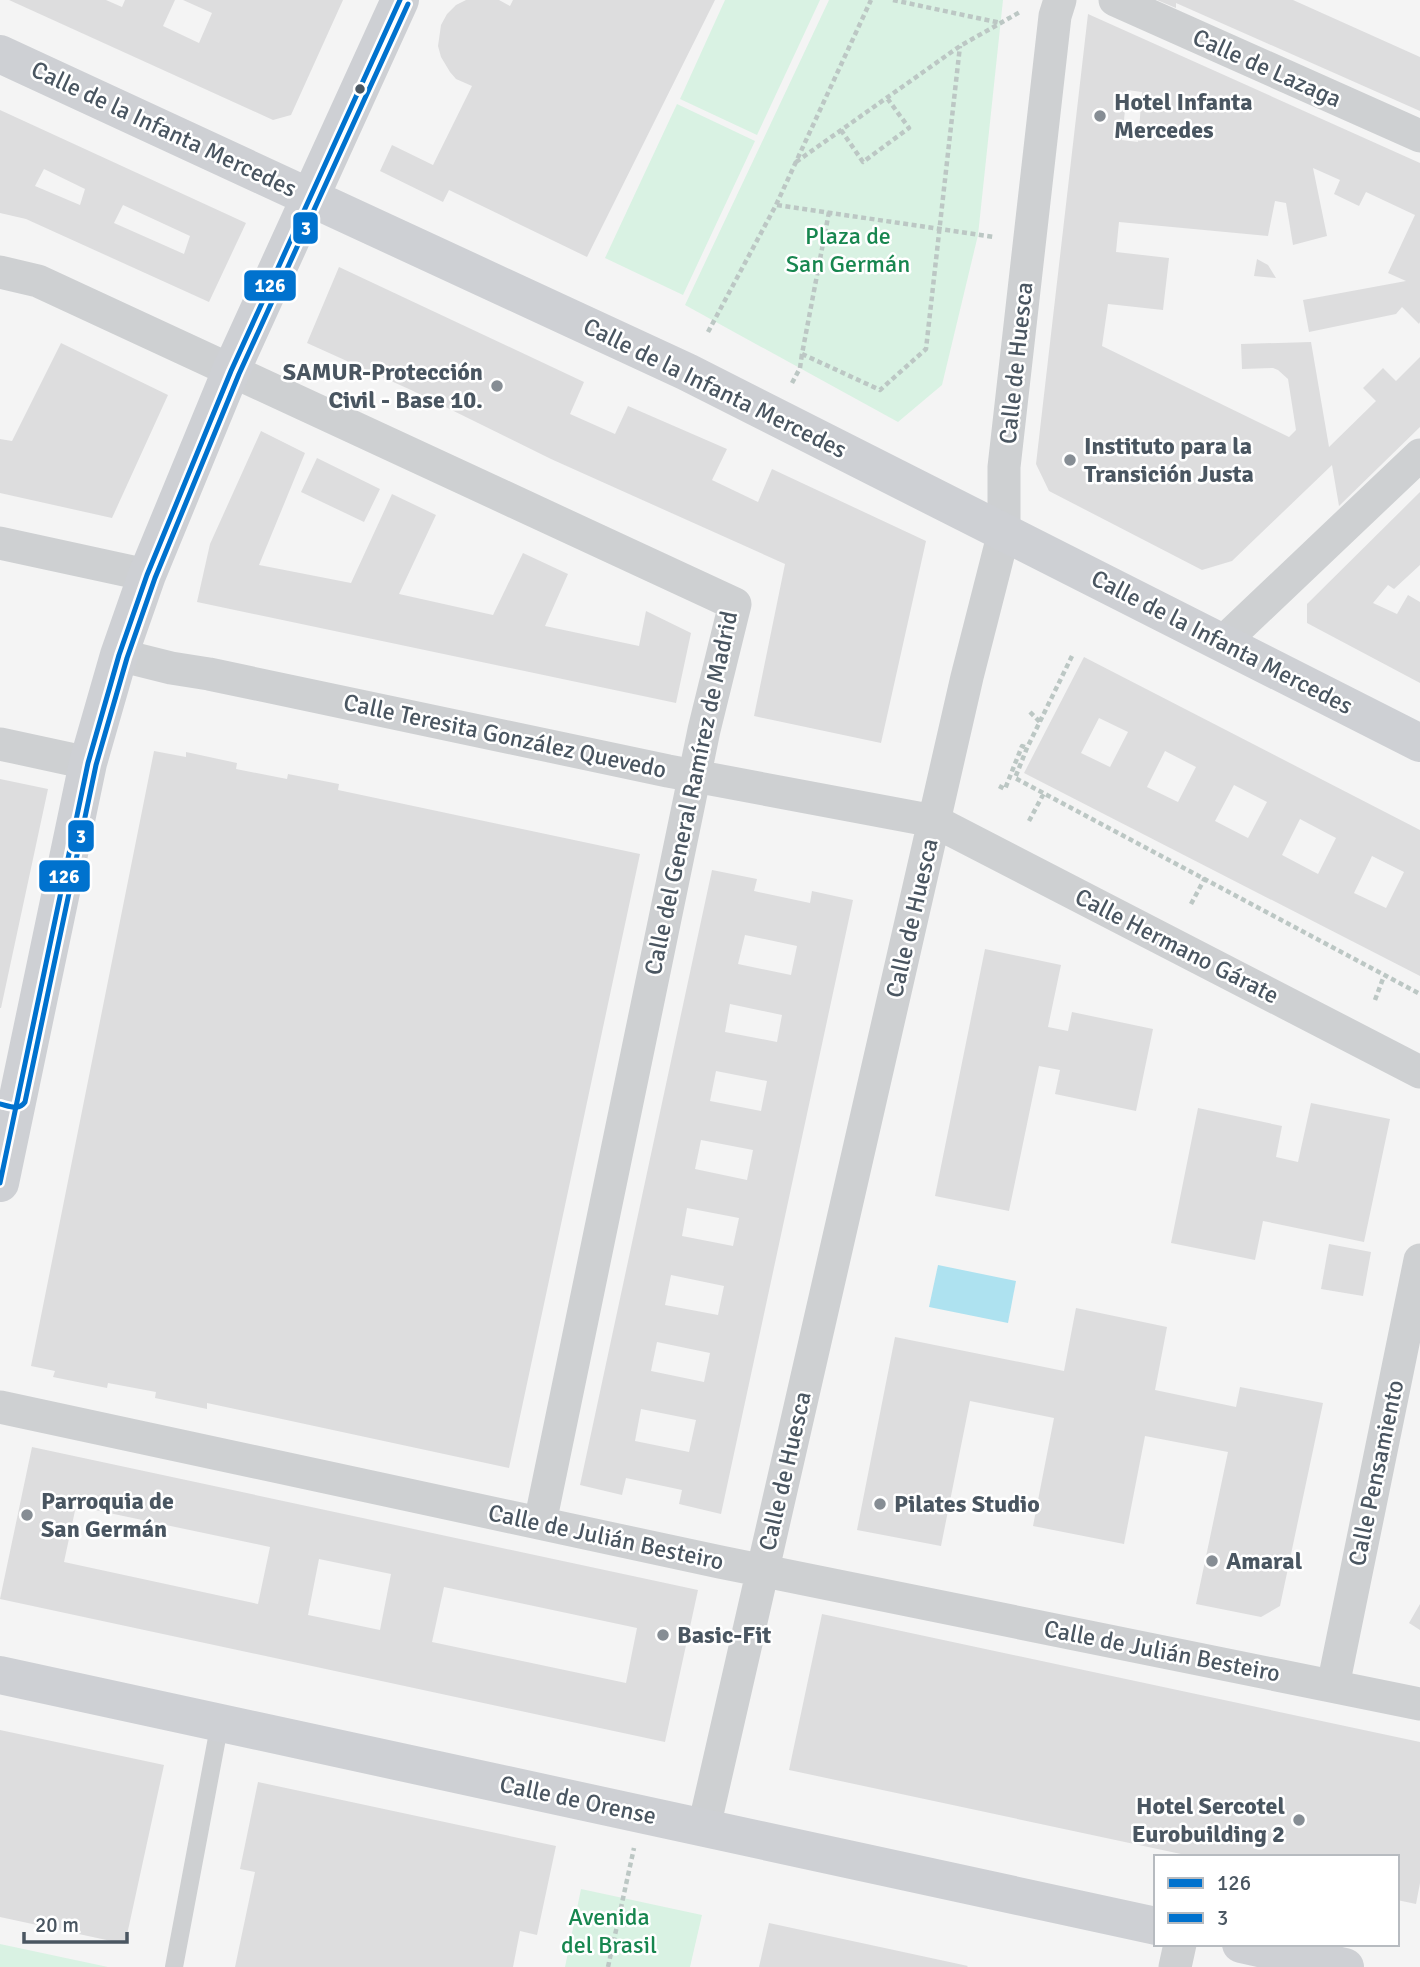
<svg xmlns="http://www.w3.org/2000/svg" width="1420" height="1967" font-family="Signika,sans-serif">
	<rect width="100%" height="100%" fill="#f4f4f4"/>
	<path fill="#d9f2e3" d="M725 0H820L757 135 680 99Z
		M829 0H1003L978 235 942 385 898 422 685 305Z
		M677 104 755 141 683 295 605 258Z
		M581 1889 702 1915 690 1967H565Z
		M0 1944 108 1967H0Z"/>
	<path fill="#aee2f0" d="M938 1265 1016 1281 1008 1323 929 1307Z"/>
	<path fill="#ddddde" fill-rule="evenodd" d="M9 0H106L122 7 125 0H175L163 26 199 43 212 13 183 0H343L291 115 273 120Z
		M466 0H499L510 6 513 0H715L587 257 449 190 443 202 380 171 392 145 433 165 472 86 456 79 450 72 441 57 438 46 441 25 447 14 456 5Z
		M1157 0H1293L1420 57V111L1176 3V8Z
		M1088 14 1420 163V322L1419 324 1402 307 1396 314 1309 332 1303 300 1406 281 1388 273 1415 215 1366 192 1359 206 1334 194 1340 180 1313 168 1327 236 1293 245 1286 203 1275 201 1268 236 1119 222 1116 252 1169 258 1163 310 1108 304 1102 346 1289 437 1296 430 1288 379 1278 370 1273 368 1242 369 1241 344 1311 342 1329 447 1376 401 1363 388 1383 368 1396 381 1420 357V427L1339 506 1332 465 1232 561 1202 570 1049 491 1036 464ZM1127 90 1142 92 1138 142 1122 140Z
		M0 110 246 223 209 302 26 219 0 213ZM44 169 85 189 80 205 35 186ZM123 205 190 236 184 254 114 223Z
		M1257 259 1268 265 1276 278 1254 276Z
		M339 267 584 382 570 414 615 434 628 406 727 449 712 480 758 502 772 469 926 541 881 743 754 716 785 564 551 459 411 390 307 343Z
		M61 343 168 395 112 518 0 493V439L12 441Z
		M261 431 305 453 259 565 351 583 392 494 436 515 399 594 493 615 523 553 568 574 545 626 639 646 646 611 691 633 676 703 197 602 210 544Z
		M317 458 380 489 364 522 301 492Z
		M1420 492V565L1394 589 1388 585 1373 603 1397 614 1408 595 1420 602V683L1307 623V604Z
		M1084 657 1420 830V976L1024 773ZM1099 718 1128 732 1110 767 1081 753ZM1165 751 1196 767 1178 802 1147 787ZM1234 785 1267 802 1248 838 1215 821ZM1300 819 1336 838 1318 874 1282 855ZM1372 856 1404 872 1386 908 1354 893Z
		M154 751 186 757V752L237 763 236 769 287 779 288 774 339 784 338 790 640 854 509 1468 207 1403V1409L155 1398 156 1392 108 1383 107 1388 53 1377 55 1371 31 1366Z
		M0 779 48 789 1 1008H0Z
		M712 870 757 879 754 891 810 903 812 891 853 900 721 1514 679 1504 682 1490 626 1478 622 1495 580 1485ZM745 935 797 946 791 975 738 964ZM730 1004 782 1015 777 1042 725 1032ZM716 1071 767 1081 761 1111 710 1101ZM701 1140 753 1150 747 1180 695 1169ZM687 1208 739 1218 733 1246 682 1236ZM671 1275 724 1286 718 1315 665 1305ZM657 1342 710 1353 704 1382 651 1371ZM641 1409 696 1420 689 1452 635 1441Z
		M985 949 1061 965 1048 1027 1068 1031 1072 1012 1153 1029 1136 1111 1055 1094 1060 1070 1039 1066 1009 1211 935 1196Z
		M1311 1103 1390 1119 1364 1242 1263 1221 1255 1260 1171 1243 1198 1108 1282 1126 1276 1157 1298 1162Z
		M1329 1244 1371 1252 1363 1296 1321 1289Z
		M1076 1308 1167 1327 1155 1390 1236 1407 1240 1387 1323 1403 1280 1606 1261 1617 1196 1604 1228 1452 1145 1436 1124 1544 1033 1526 1054 1418 970 1401 941 1546 857 1530 895 1337 1064 1371Z
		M32 1447 698 1590 665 1742 0 1599ZM76 1506 270 1547 258 1604 64 1562ZM319 1559 391 1574 380 1630 308 1615ZM444 1587 637 1628 626 1683 432 1642Z
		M1420 1604V1630L1409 1623Z
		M822 1614 1420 1742V1883L1416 1904 1397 1900V1857H1195L789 1770Z
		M0 1730 164 1765 125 1944 0 1917Z
		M258 1782 556 1846 537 1935 520 1931 513 1967H235L255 1872 240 1869Z
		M769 1923 968 1966 967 1967H759Z"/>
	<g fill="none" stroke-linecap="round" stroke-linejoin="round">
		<path stroke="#bcc7c4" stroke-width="4.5" stroke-dasharray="5 3.5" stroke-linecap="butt" d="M893 0 1001 23
			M841 130 863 162 909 128 887 98
			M796 162 960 46 1020 12
			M777 205 994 237
			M829 212 802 354 880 390 926 349 960 46
			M708 332 776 205 871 0
			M792 383 800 368 802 354
			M1072 656 1027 748 1015 778 1420 994
			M1030 712 1040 722
			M999 786 1005 789 1022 746 1027 748
			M1029 821 1044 793
			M1191 904 1205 878
			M1375 1000 1384 976
			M608 1967 634 1848"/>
		<path stroke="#ced0d2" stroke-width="18" d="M174 1967 220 1722"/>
		<path stroke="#ced0d2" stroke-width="33" d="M1115 0 1420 136
			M0 272 38 281 735 604 704 730 540 1523
			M0 543 147 575
			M1222 643 1420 455
			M119 655 171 668 209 674 668 771 934 821 1420 1072
			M0 744 88 763
			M0 1407 720 1562 1420 1704
			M1333 1686 1420 1260
			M704 1827 967 677 1004 532V467L1055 16 1060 0
			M1175 1967 1180 1944"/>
		<path stroke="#ced0d4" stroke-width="38" d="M0 54 687 372 1420 743
			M0 1183 88 763 119 655 147 575 231 371 400 0
			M0 1675 1156 1926
			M1241 1944 1345 1967"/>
		<g stroke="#fff" stroke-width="10">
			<path id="bus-1" d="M0 1183 88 763 119 655 147 575 231 371 400 0"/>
		</g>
		<g stroke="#fff" stroke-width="10">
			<path id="bus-2" d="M0 1104C9 1106 19 1111 25 1102L96 765 127 658 155 578 239 374 408 4"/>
		</g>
		<use href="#bus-1" stroke="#0072ce" stroke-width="5"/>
		<use href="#bus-2" stroke="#0072ce" stroke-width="5"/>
	</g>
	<circle fill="#4a5661" stroke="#fff" stroke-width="2.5" cx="360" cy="89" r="6"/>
	<g fill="#868d94" stroke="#fff" stroke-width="2.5">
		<circle cx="1100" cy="116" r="7"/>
		<circle cx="497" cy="386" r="7"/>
		<circle cx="1070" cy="460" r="7"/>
		<circle cx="880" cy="1504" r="7"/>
		<circle cx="27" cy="1515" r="7"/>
		<circle cx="1212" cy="1561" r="7"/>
		<circle cx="663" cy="1635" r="7"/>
		<circle cx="1299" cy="1820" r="7"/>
	</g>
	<g text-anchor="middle" stroke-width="5" stroke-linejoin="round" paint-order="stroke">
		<g font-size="24" fill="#4a5661" stroke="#fff">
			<text transform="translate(1267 68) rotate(24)" y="8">Calle de Lazaga</text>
			<text transform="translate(164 129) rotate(25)" y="8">Calle de la Infanta Mercedes</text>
			<text transform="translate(1016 363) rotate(-84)" y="8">Calle de Huesca</text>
			<text transform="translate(715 388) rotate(26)" y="8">Calle de la Infanta Mercedes</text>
			<text transform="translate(1222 642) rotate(27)" y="8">Calle de la Infanta Mercedes</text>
			<text transform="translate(505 736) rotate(12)" y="8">Calle Teresita González Quevedo</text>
			<text transform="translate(691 793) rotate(-78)" y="8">Calle del General Ramírez de Madrid</text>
			<text transform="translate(912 918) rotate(-77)" y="8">Calle de Huesca</text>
			<text transform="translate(1177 946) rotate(27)" y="8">Calle Hermano Gárate</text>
			<text transform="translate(785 1471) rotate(-77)" y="8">Calle de Huesca</text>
			<text transform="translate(1376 1473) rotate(-78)" y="8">Calle Pensamiento</text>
			<text transform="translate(606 1537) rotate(12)" y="8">Calle de Julián Besteiro</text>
			<text transform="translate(1162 1651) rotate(11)" y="8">Calle de Julián Besteiro</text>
			<text transform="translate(578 1800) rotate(12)" y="8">Calle de Orense</text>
		</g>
		<g font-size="24" font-weight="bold" fill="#4a5661" stroke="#fff" text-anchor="start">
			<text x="1114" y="110">Hotel Infanta<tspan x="1114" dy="28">Mercedes</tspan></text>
			<text x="483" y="380" text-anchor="end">SAMUR-Protección<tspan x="483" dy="28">Civil - Base 10.</tspan></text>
			<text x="1084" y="454">Instituto para la<tspan x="1084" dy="28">Transición Justa</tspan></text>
			<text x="41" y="1509">Parroquia de<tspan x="41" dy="28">San Germán</tspan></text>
			<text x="894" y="1512">Pilates Studio</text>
			<text x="1226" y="1569">Amaral</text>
			<text x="677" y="1643">Basic-Fit</text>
			<text x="1285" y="1814" text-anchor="end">Hotel Sercotel<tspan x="1285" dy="28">Eurobuilding 2</tspan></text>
		</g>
		<g font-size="24" fill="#17864f" stroke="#fff">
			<text x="848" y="244">Plaza de<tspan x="848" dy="28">San Germán</tspan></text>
			<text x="609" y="1925">Avenida<tspan x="609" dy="28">del Brasil</tspan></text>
		</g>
	</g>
	<g stroke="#fff" stroke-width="2.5">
		<rect x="292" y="211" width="27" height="34" rx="7" fill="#0072ce"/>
		<rect x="243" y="269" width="54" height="33" rx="7" fill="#0072ce"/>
		<rect x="67" y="819" width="28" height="34" rx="7" fill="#0072ce"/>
		<rect x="38" y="859" width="53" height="34" rx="7" fill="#0072ce"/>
	</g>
	<g font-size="19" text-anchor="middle" font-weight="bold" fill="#fff">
		<text x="306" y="235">3</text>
		<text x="270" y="292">126</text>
		<text x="81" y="843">3</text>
		<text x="64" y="883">126</text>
	</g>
	<rect x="1154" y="1855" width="245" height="91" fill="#ffffff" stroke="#b7bbc0" stroke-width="2"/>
	<rect x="1168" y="1878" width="35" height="10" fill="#0072ce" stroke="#b7bbc0" stroke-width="2"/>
	<text x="1217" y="1890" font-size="21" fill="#4a5661">126</text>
	<rect x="1168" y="1913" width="35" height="10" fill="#0072ce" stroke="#b7bbc0" stroke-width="2"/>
	<text x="1217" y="1925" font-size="21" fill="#4a5661">3</text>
	<path d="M24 1932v10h103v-10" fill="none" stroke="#4a5661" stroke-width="3.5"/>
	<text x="35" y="1932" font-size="21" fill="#4a5661" stroke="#ffffff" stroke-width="5" paint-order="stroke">20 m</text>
</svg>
